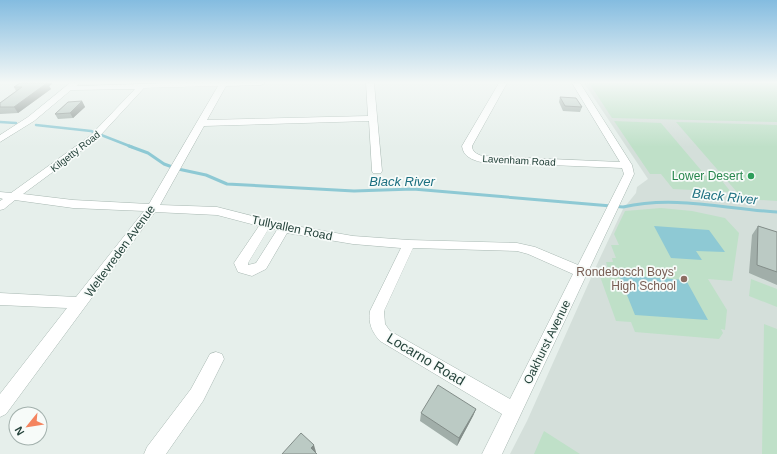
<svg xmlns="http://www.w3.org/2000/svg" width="777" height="454" font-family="Helvetica,sans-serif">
	<rect width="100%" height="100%" fill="#e6efeb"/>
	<path fill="#d4dfda" d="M584 83H777V454H510L527 421 599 260 623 209 636 193 637 187 648 179Z"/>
	<path fill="#bfe0c8" d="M589 83H777V122L612 118Z
		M614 121 661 123 706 176H718L731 192 673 189 661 174H650Z
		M676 122 777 125V201L743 199Z
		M661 208 692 211 725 218 739 233 732 281 708 279 727 310 725 330 721 329 723 333 719 339 635 332 631 322 616 321 597 268 608 269 606 262H613L612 258H616L611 245H619L614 234 625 211Z
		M751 279 777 289V307L749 296Z
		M764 324 777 329V454H762Z
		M544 431 580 454H534Z"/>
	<path fill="#8ec9d4" d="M654 226 709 230 725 252 696 251 702 260 671 258Z
		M619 275 686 280 708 320 635 315Z"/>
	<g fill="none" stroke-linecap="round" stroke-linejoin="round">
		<path stroke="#8ec9d4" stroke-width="2.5" d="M0 122 16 123
			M36 125 91 131 132 147"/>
		<path stroke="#8ec9d4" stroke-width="3" d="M129 146 148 153 164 164 178 169 206 175 227 184 354 191 413 189 623 207C674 195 726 209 777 212"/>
		<g stroke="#a8b8b2" stroke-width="1">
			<path id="minor" d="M70 83H79L77 86 171 83H265L261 85 226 86 207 120 368 116 366 83H374L382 171 381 173H373L372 171 369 121 204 126 160 205 217 207 284 224 353 236 409 240 517 243 535 247 578 265 624 174 622 168 481 162C472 160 463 156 462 146L499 83H507L472 146C472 152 477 154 482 156L620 162 572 83H580L632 165 634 174 502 454H482L502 414 380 341C372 332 368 323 370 311L401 248 353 244 287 233 266 269 252 276 238 272 234 263 259 226 217 215 155 212 6 414 0 417V394L67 308 0 305V293L76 297 144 211 73 208 15 200 4 209 0 210V201L3 199 0 198V192L11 193 90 136 135 89 71 90 34 121 0 142V135L28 117ZM218 86 149 204 73 200 23 194 96 140 144 88ZM269 228 277 230 256 263 248 265V263ZM413 248 517 251 528 254 573 274 510 399 390 331 385 324 384 311Z
				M216 352 222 354 224 359 203 401 166 454H144L147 447 191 389 210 354Z"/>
		</g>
		<use href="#minor" fill="#fff" fill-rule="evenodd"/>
	</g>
	<path fill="#a1aea9" d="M52 84 49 86 51 89 18 113 0 114V103L16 91 14 87Z
		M560 97 582 107 580 112 563 111 559 102Z
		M82 101 85 107 73 118 58 119 55 114Z
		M758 226 777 232V285L749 273 752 235Z
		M476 409 473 416 457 446 420 421 421 413Z"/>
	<path fill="#838d89" d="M41 83H52V84L49 86 51 89 18 113 14 107Z
		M82 101 85 107 73 118 70 113Z
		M476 409 473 416 457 446 459 438Z
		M314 445 316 452 314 454 311 448Z"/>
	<path fill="#bbcac4" stroke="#838d89" d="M20 83H47L14 107H0V103L22 87H14Z
		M560 97 576 98 582 107 565 106Z
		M82 101 70 113 55 114 68 102Z
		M758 226 777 232V272L757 265Z
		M438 385 476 409 459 438 421 413Z
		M301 433 314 445 311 448 317 454H282Z"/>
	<linearGradient id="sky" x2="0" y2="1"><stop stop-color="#84bce0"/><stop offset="0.56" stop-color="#f4f8f6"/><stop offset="1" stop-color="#f4f8f6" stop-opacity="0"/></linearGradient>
	<rect width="777" height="147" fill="url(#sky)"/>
	<circle fill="#2e9e5b" stroke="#f7fbf9" stroke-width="1.5" cx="751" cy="176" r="4"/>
	<circle fill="#8d6e63" stroke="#f7fbf9" stroke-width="1.5" cx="684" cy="279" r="4"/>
	<g text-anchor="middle" stroke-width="3.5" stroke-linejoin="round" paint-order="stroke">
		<g font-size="10" fill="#24423a" stroke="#f7fbf9">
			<text transform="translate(75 151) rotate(-38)" y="4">Kilgetty Road</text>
			<text transform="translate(519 160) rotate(3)" y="4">Lavenham Road</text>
		</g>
		<g font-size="12" fill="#27864d" stroke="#f7fbf9" text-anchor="end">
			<text x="743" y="180">Lower Desert</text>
		</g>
		<g font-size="12" fill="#24423a" stroke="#f7fbf9">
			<text transform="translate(292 228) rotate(12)" y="4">Tullyallen Road</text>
			<text transform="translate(120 251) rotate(-54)" y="4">Weltevreden Avenue</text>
			<text transform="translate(547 342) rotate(-64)" y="4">Oakhurst Avenue</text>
		</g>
		<g font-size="12" fill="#785e54" stroke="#f7fbf9" text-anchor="end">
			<text x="676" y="276">Rondebosch Boys'<tspan x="676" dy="14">High School</tspan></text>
		</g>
		<g font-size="13" font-style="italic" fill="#1c6f80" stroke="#f7fbf9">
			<text x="402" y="186">Black River</text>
			<text transform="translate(725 196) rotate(6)" y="5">Black River</text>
		</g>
		<g font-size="14" fill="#24423a" stroke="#f7fbf9">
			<text transform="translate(426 359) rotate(31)" y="5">Locarno Road</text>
		</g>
	</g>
	<g transform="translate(28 426) rotate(240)"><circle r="19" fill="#f7fbf9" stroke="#a3b1ad"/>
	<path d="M0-3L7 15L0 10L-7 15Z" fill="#f4845f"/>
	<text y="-6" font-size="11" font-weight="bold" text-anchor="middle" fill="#24423a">N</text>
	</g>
</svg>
